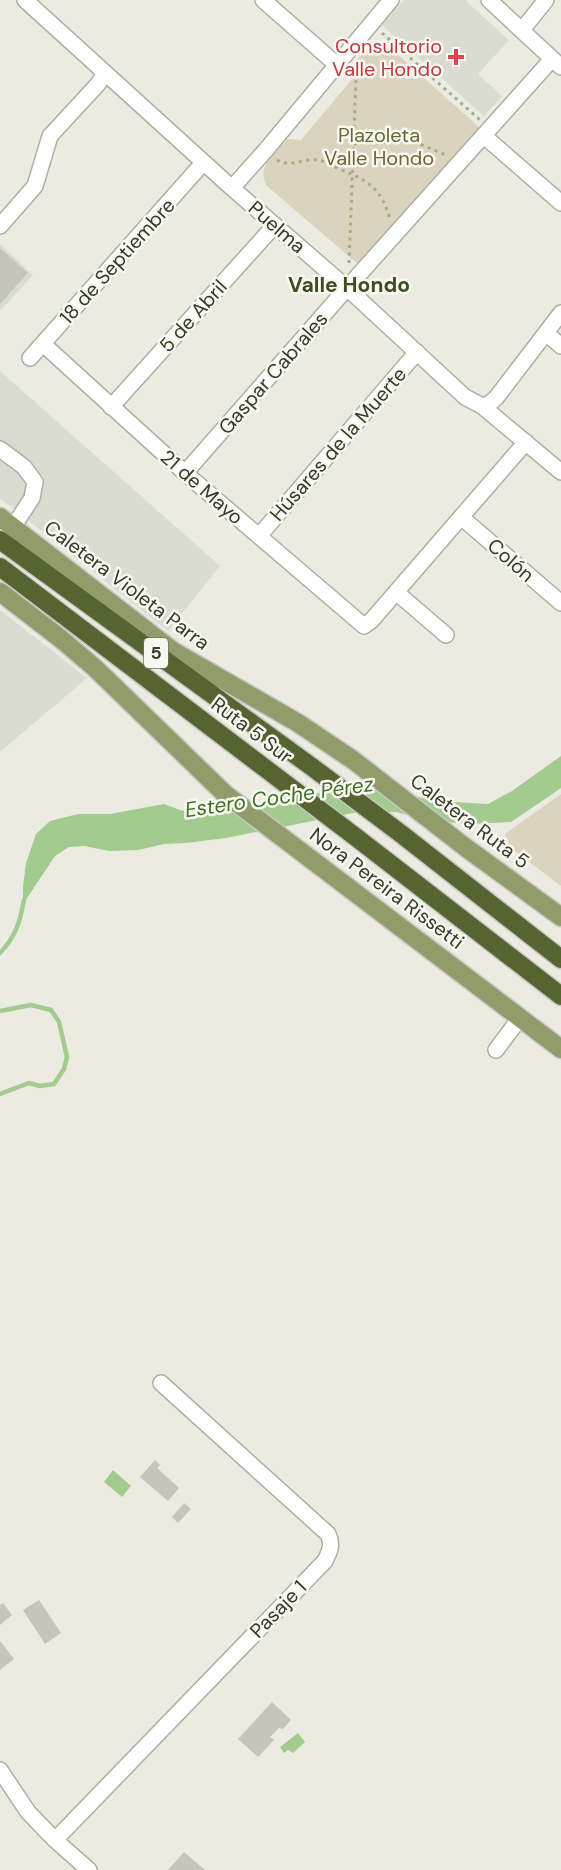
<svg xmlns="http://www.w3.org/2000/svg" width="561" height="1870" font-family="'DM Sans',sans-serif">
	<rect width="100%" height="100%" fill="#ebebe2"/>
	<path fill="#dadbd1" d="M404 0H465L509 40 478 74 502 96 484 116 382 25Z
		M0 244 33 275 0 311Z
		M0 371 220 566 168 631 0 498Z
		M0 610 87 678 0 752Z"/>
	<path fill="#dad3bd" d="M374 43 387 45 480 128 359 265 267 186C255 167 276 153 288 139L301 140 357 73 355 62 368 46Z
		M561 794V886L511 848 505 834Z"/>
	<path fill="#a4cb8f" d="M561 756V788L511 822 472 824 432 821 396 812 353 813 226 838 186 843 164 844 138 850 109 851 84 846 69 847 55 856 23 904V886L26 863 36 834 50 821 78 814H110L164 804 180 810 203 814 235 807 291 802 325 791 361 788 396 792 437 801 488 804 512 791Z
		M113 1470 131 1486 122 1497 104 1482Z
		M298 1733 305 1742 293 1753 288 1750 284 1753 280 1747Z"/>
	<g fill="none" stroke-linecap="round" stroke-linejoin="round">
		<path stroke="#a4cb8f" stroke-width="4.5" d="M0 953C16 936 20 922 24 900
			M0 1011 31 1005 51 1010 59 1022 67 1057 64 1069 54 1084 40 1086 29 1083 0 1094"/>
	</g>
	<path fill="#c5c5b8" d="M0 248 28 273 0 304Z
		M155 1460 160 1465 157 1468 179 1488 168 1501 140 1477Z
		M184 1503 191 1509 178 1523 172 1517Z
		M39 1600 61 1633 45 1644 23 1610Z
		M3 1603 12 1615 0 1625V1605Z
		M0 1641 14 1659 0 1670Z
		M272 1702 291 1720 283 1729 279 1728 270 1737 274 1740 258 1757 238 1739Z
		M184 1852 205 1870H168Z"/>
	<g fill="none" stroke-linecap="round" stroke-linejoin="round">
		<g stroke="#adafa1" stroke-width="18">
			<path id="minor" d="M25 0 232 188 347 288 465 397 482 406 561 472
				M263 0 337 65
				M489 0 561 67
				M522 30 546 0
				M484 136 561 203
				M232 188 265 151 391 0
				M0 226 35 186 50 136 98 84 105 73
				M546 333 561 346
				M43 344 185 473 364 626 371 621 526 442
				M30 358 203 163
				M482 406 489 404 496 398 561 313
				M111 407 275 225
				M0 449 24 467 35 482 32 498 13 527
				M185 473 347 288 552 59
				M461 517 561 603
				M259 536 417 352
				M396 592 446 635
				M496 1050 520 1018
				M0 1770 28 1812 55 1840 89 1870
				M55 1840 325 1561C330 1551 333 1544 328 1534L161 1383"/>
		</g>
		<g stroke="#c6c8c2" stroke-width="21">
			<path id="major" d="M0 517 173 651 298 723 353 760 465 847 561 917
				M0 592 61 639 95 668 225 794 561 1049"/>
		</g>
		<g stroke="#c6c8c2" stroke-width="21">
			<path id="highway" d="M0 540 312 767 400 833 561 959
				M0 567 357 838 561 996"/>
		</g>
		<path stroke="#a5ac86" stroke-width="3" stroke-dasharray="3 4.5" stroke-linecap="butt" d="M382 33 480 120
			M354 144 413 141 448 156
			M277 160C290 168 304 158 318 160 326 161 332 166 339 169 368 180 381 188 390 219
			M349 263 356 79 359 74 360 60"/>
		<use href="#minor" stroke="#fff" stroke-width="15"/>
		<use href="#major" stroke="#919c6b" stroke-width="18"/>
		<use href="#highway" stroke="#566432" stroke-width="18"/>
	</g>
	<path fill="#e0444e" stroke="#f8f8f3" stroke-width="2" d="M453 48h6v6h6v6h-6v6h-6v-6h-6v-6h6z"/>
	<g text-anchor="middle" stroke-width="5" stroke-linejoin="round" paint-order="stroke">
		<rect fill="#f8f8f3" stroke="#707462" stroke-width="1.5" x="144" y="638" width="24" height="30" rx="4.5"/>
		<g font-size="18" font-weight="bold" fill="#353b24">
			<text x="156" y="659">5</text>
		</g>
		<g font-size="20" fill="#be3a42" stroke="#f8f8f3" text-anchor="end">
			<text x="442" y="53">Consultorio<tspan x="442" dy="23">Valle Hondo</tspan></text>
		</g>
		<g font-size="20" fill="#6e6732" stroke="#f8f8f3">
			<text x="379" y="142">Plazoleta<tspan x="379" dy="23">Valle Hondo</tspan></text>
		</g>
		<g font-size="20" fill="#353b24" stroke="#f8f8f3">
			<text transform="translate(277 227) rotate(41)" y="7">Puelma</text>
			<text transform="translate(117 261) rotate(-48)" y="7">18 de Septiembre</text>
			<text transform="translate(193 316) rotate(-48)" y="7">5 de Abril</text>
			<text transform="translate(273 373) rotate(-49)" y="7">Gaspar Cabrales</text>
			<text transform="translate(338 444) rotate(-49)" y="7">Húsares de la Muerte</text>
			<text transform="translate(202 487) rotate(41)" y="7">21 de Mayo</text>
			<text transform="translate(511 560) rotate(41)" y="7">Colón</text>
			<text transform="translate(127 585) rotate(37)" y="7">Caletera Violeta Parra</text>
			<text transform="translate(252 730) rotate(37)" y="7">Ruta 5 Sur</text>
			<text transform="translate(470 821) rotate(37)" y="7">Caletera Ruta 5</text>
			<text transform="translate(387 888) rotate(37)" y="7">Nora Pereira Rissetti</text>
			<text transform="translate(278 1609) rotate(-46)" y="7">Pasaje 1</text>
		</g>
		<g font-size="21" font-weight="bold" fill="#404b22" stroke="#f8f8f3">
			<text x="349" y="292">Valle Hondo</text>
		</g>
		<g font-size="21" font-style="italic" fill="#3e7124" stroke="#f8f8f3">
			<text transform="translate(279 797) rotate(-8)" y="7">Estero Coche Pérez</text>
		</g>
	</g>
</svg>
